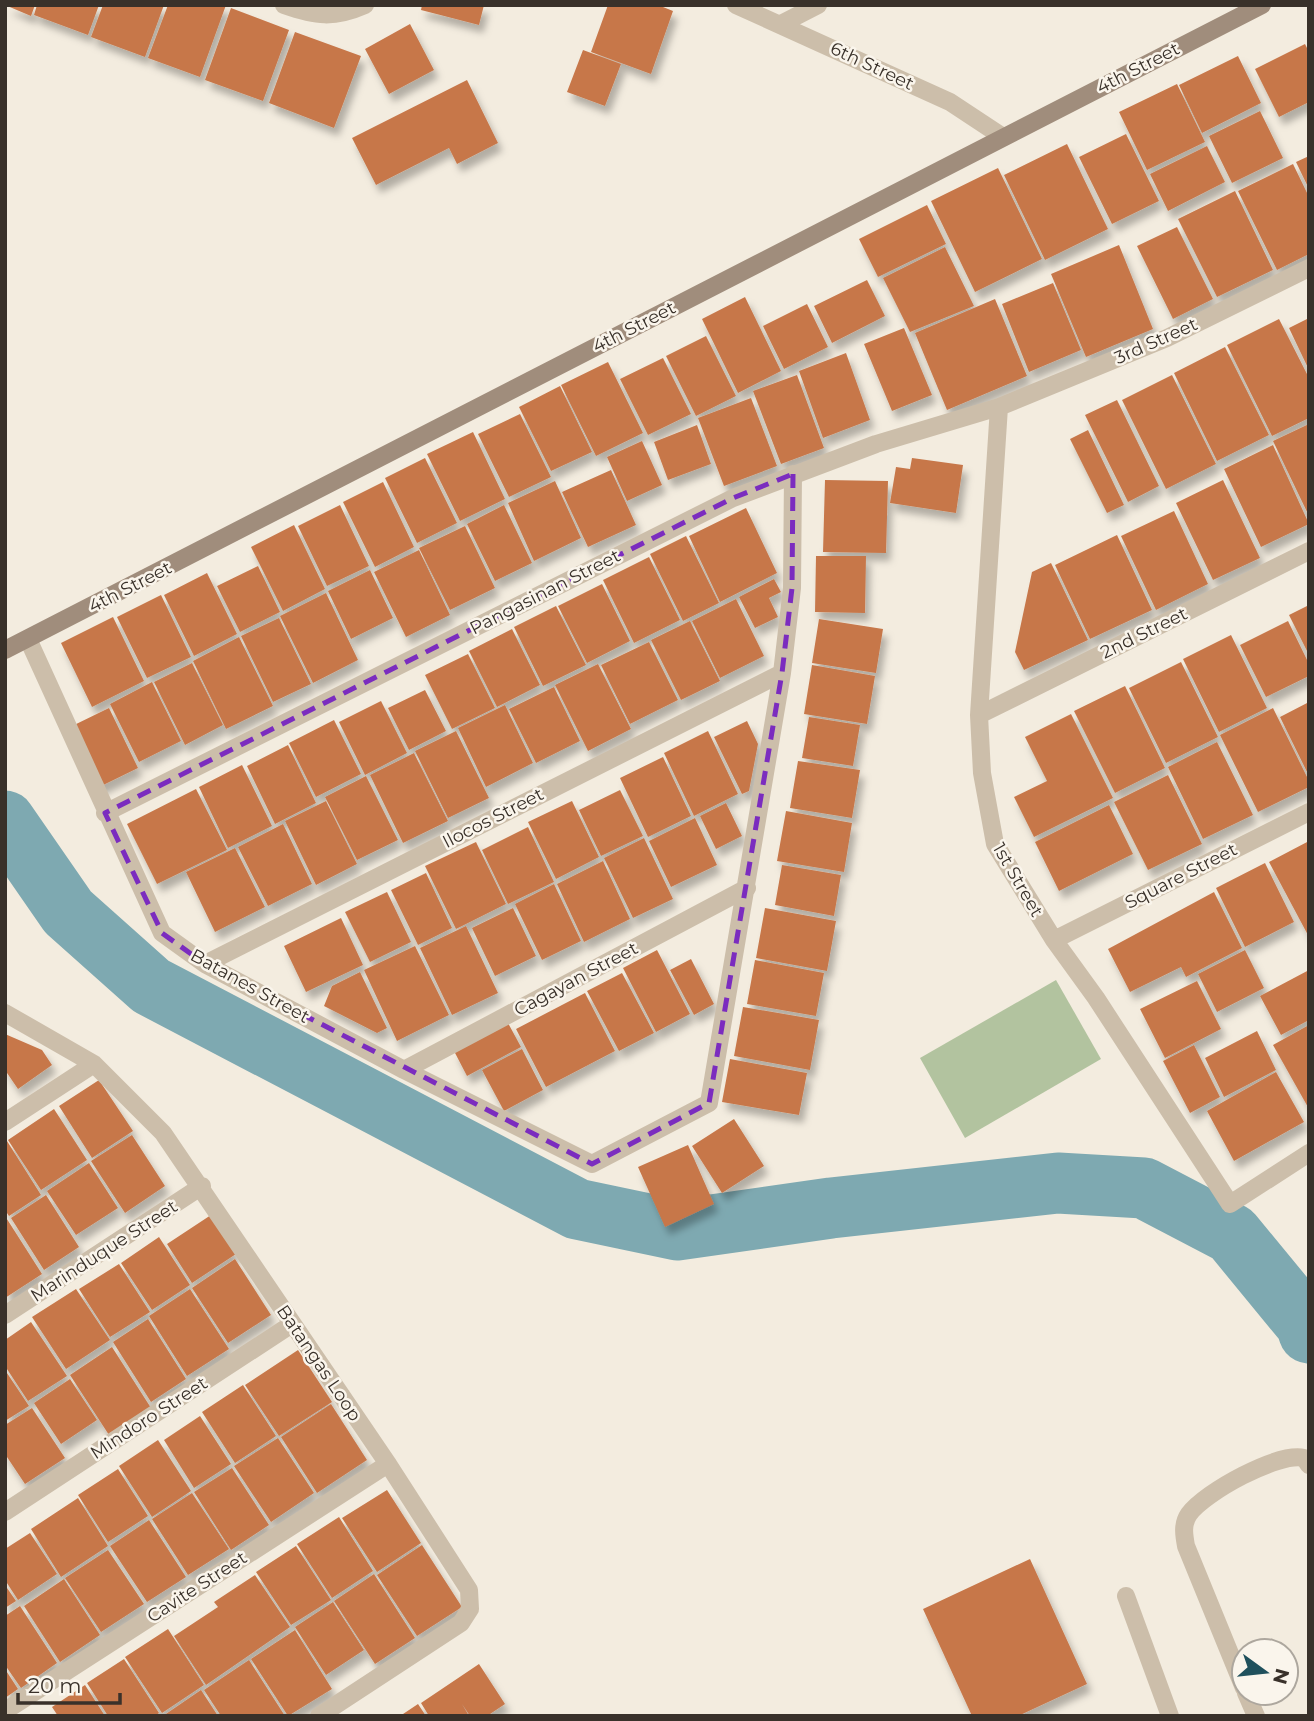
<svg xmlns="http://www.w3.org/2000/svg" width="1314" height="1721" font-family="Montserrat,sans-serif">
	<defs>
		<filter id="shadow"><feDropShadow dx="4.5" dy="8" stdDeviation="3.5" flood-color="#0004"/></filter>
	</defs>
	<rect width="100%" height="100%" fill="#f3ecdf"/>
	<path fill="#b2c39f" d="M1056 980 1101 1059 965 1138 920 1058Z"/>
	<g fill="none" stroke-linecap="round" stroke-linejoin="round">
		<path stroke="#7ea9b1" stroke-width="61" d="M5 821 68 912 151 986 577 1209 677 1230 831 1208 1058 1183 1144 1188 1232 1234 1306 1324 1309 1333"/>
	</g>
	<path fill="#c7774a" filter="url(#shadow)" d="M5 5H35L31 16Z
		M37 5H99L88 35 34 15Z
		M103 5H164L145 57 91 37Z
		M168 5H226L200 77 148 58Z
		M422 5H484L479 25 421 10Z
		M608 5H658L673 11 651 74 591 52Z
		M231 8 289 30 263 101 205 80Z
		M410 24 434 70 389 94 365 49Z
		M295 32 361 56 334 128 269 103Z
		M1305 44 1309 52V102L1279 117 1255 69Z
		M583 50 621 64 605 106 567 92Z
		M1238 56 1261 103 1202 133 1179 85Z
		M467 80 498 143 457 164 449 148 376 185 352 138Z
		M1177 84 1205 142 1147 170 1119 112Z
		M1260 111 1283 158 1232 183 1209 136Z
		M1126 134 1159 201 1112 224 1079 157Z
		M1067 144 1108 229 1045 260 1004 175Z
		M1207 146 1225 182 1168 211 1150 174Z
		M1309 156V189L1296 162Z
		M1293 164 1309 197V254L1277 270 1238 191Z
		M998 168 1042 259 975 292 931 201Z
		M1235 191 1273 270 1217 297 1178 219Z
		M927 205 946 244 878 277 859 239Z
		M1177 227 1213 299 1173 319 1137 246Z
		M1119 245 1153 329 1086 357 1051 274Z
		M945 247 974 306 910 332 883 278Z
		M867 280 885 316 832 343 814 306Z
		M1053 283 1081 350 1029 372 1002 304Z
		M745 297 781 371 738 393 702 319Z
		M995 299 1027 376 947 410 915 333Z
		M807 304 828 347 784 369 763 326Z
		M1309 318V370L1289 328Z
		M1279 319 1309 378V418L1272 436 1227 345Z
		M904 328 932 395 892 411 864 344Z
		M706 336 736 396 696 416 666 356Z
		M1225 347 1269 435 1217 461 1174 373Z
		M846 353 870 420 823 438 799 371Z
		M663 358 691 414 648 435 620 379Z
		M608 362 643 433 596 456 561 385Z
		M797 375 824 448 781 464 753 391Z
		M1172 375 1216 464 1166 489 1122 400Z
		M560 386 592 452 551 471 519 407Z
		M751 398 777 466 724 486 698 418Z
		M1117 400 1159 486 1128 502 1085 415Z
		M520 414 551 477 509 497 478 434Z
		M1309 424V516L1273 441Z
		M697 425 711 464 668 480 654 442Z
		M1088 430 1124 505 1107 513 1070 439Z
		M473 432 505 499 460 521 427 454Z
		M642 441 662 485 627 501 607 457Z
		M1273 445 1309 524 1261 547 1224 469Z
		M425 458 457 523 417 543 385 478Z
		M912 458 963 465 956 513 890 503 896 467 910 469Z
		M611 470 636 525 588 547 562 492Z
		M825 480 888 481 886 553 823 552Z
		M1223 480 1260 558 1213 580 1176 503Z
		M555 481 581 538 534 561 508 503Z
		M383 482 414 547 375 567 343 502Z
		M340 505 369 566 327 586 298 526Z
		M504 505 532 563 495 581 467 524Z
		M746 508 777 573 720 602 689 536Z
		M1174 511 1208 584 1156 610 1121 536Z
		M294 525 325 589 283 611 251 547Z
		M465 526 495 588 450 610 419 548Z
		M1117 535 1152 610 1090 639 1055 565Z
		M686 536 719 603 683 621 650 554Z
		M419 550 450 615 406 637 374 572Z
		M816 556H866L865 613 815 612Z
		M649 557 680 620 634 643 603 580Z
		M1051 563 1088 640 1024 670 1015 652 1032 572Z
		M258 566 280 612 240 632 217 586Z
		M370 570 393 618 351 639 328 591Z
		M207 573 237 634 194 656 164 595Z
		M774 579 781 592 769 598 778 617 755 628 739 597Z
		M602 584 630 641 587 663 558 606Z
		M326 593 358 660 313 683 280 616Z
		M161 595 191 657 147 678 117 617Z
		M736 599 764 656 720 678 692 621Z
		M1309 605V655L1289 615Z
		M556 606 586 665 543 686 514 627Z
		M113 617 144 681 92 707 61 643Z
		M279 618 311 684 273 702 241 636Z
		M819 619 883 629 876 673 812 663Z
		M690 621 720 681 681 700 651 640Z
		M1288 621 1309 664V676L1266 697 1240 645Z
		M512 629 540 685 497 707 469 651Z
		M1231 635 1267 708 1219 732 1183 659Z
		M239 637 273 706 226 729 193 661Z
		M649 642 678 700 630 724 601 665Z
		M468 654 495 708 452 729 425 675Z
		M1181 662 1218 737 1166 763 1129 688Z
		M192 663 223 725 185 745 154 682Z
		M598 664 631 729 588 751 555 685Z
		M812 665 875 676 867 724 804 714Z
		M152 682 181 741 139 762 110 704Z
		M1125 686 1165 768 1115 793 1074 711Z
		M554 687 580 741 536 763 509 709Z
		M425 690 446 731 409 750 388 708Z
		M381 701 407 753 365 775 339 722Z
		M1309 702V776L1280 717Z
		M505 705 533 763 486 787 458 728Z
		M109 708 138 768 97 788 68 728Z
		M1273 708 1309 781V787L1258 812 1220 735Z
		M1071 714 1113 798 1034 837 1014 797 1047 781 1025 737Z
		M809 717 860 725 853 766 802 758Z
		M334 720 361 774 316 797 289 743Z
		M747 721 758 744 749 791 742 794 714 737Z
		M456 731 489 798 448 818 415 751Z
		M708 731 738 794 694 816 664 753Z
		M1217 742 1253 815 1203 839 1168 767Z
		M288 745 316 803 275 824 247 766Z
		M414 753 448 821 403 843 370 775Z
		M663 757 691 816 648 837 620 778Z
		M798 761 860 770 852 818 790 808Z
		M242 765 272 826 228 848 199 787Z
		M1168 775 1202 844 1148 870 1114 802Z
		M366 776 398 840 357 860 325 797Z
		M196 789 227 850 157 884 127 824Z
		M620 790 643 836 601 856 579 810Z
		M326 801 357 864 316 885 285 821Z
		M572 801 599 857 556 879 528 822Z
		M726 803 742 836 716 849 700 816Z
		M1109 805 1133 854 1059 891 1035 842Z
		M786 811 852 823 844 872 777 861Z
		M695 818 717 865 671 887 649 841Z
		M283 824 312 884 268 906 238 847Z
		M528 827 554 882 508 904 482 850Z
		M644 838 673 899 633 918 604 858Z
		M1309 841V937L1269 862Z
		M476 842 506 904 456 929 425 866Z
		M235 848 265 907 215 932 186 872Z
		M603 861 630 919 584 942 557 884Z
		M1265 863 1294 922 1245 947 1216 888Z
		M782 865 841 875 834 916 775 905Z
		M426 873 452 928 418 945 391 890Z
		M554 884 581 941 542 960 515 904Z
		M387 892 411 942 370 962 345 912Z
		M1214 892 1242 948 1186 977 1181 967 1130 992 1108 949Z
		M513 908 536 956 495 976 472 928Z
		M765 908 836 921 827 971 756 958Z
		M341 918 363 965 306 992 284 946Z
		M466 926 498 993 452 1015 420 948Z
		M415 946 449 1015 397 1041 364 970Z
		M657 950 690 1014 656 1032 623 968Z
		M1245 950 1264 988 1217 1012 1198 974Z
		M691 959 714 1004 694 1015 670 970Z
		M755 960 824 973 816 1016 747 1004Z
		M1309 970V1020L1281 1035 1260 996Z
		M360 972 387 1028 377 1033 324 1006 332 986Z
		M622 973 654 1033 619 1051 587 991Z
		M1197 981 1221 1029 1165 1058 1140 1009Z
		M585 993 615 1051 546 1087 516 1029Z
		M743 1007 819 1020 810 1070 734 1056Z
		M508 1023 521 1047 467 1076 454 1051Z
		M1309 1025V1109L1273 1045Z
		M1257 1031 1276 1070 1224 1097 1205 1058Z
		M5 1034 42 1050 52 1065 18 1089 5 1070Z
		M1194 1045 1220 1097 1190 1113 1163 1061Z
		M522 1049 543 1090 504 1111 482 1070Z
		M730 1059 807 1073 799 1115 722 1102Z
		M1276 1072 1304 1122 1234 1161 1207 1111Z
		M99 1080 133 1131 92 1158 59 1106Z
		M54 1109 87 1160 41 1190 8 1140Z
		M734 1119 764 1166 722 1193 692 1146Z
		M132 1135 165 1186 125 1213 91 1161Z
		M7 1141 41 1195 9 1216 5 1210Z
		M688 1145 714 1204 665 1227 638 1167Z
		M89 1163 118 1208 76 1235 47 1191Z
		M46 1195 79 1247 44 1270 11 1218Z
		M211 1215 236 1254 192 1283 167 1244Z
		M5 1216 42 1274 5 1298Z
		M159 1237 190 1285 152 1310 121 1263Z
		M235 1259 271 1315 228 1343 192 1288Z
		M119 1264 150 1312 110 1337 79 1289Z
		M76 1289 110 1340 66 1369 32 1317Z
		M190 1289 229 1349 187 1376 149 1316Z
		M148 1319 186 1379 151 1402 113 1342Z
		M31 1322 67 1376 28 1401 5 1366V1340Z
		M112 1347 151 1408 109 1435 70 1375Z
		M298 1350 332 1402 279 1436 245 1385Z
		M5 1370 29 1406 5 1421Z
		M70 1379 97 1420 61 1444 34 1403Z
		M243 1385 276 1436 235 1463 202 1412Z
		M331 1404 367 1460 317 1493 281 1437Z
		M32 1408 65 1458 25 1484 5 1454V1425Z
		M200 1416 231 1464 194 1488 164 1440Z
		M278 1438 314 1493 271 1522 234 1466Z
		M158 1440 191 1491 152 1517 119 1466Z
		M232 1468 269 1525 231 1550 194 1492Z
		M118 1469 148 1516 108 1542 78 1495Z
		M387 1490 421 1543 377 1572 342 1518Z
		M192 1493 229 1549 188 1575 152 1519Z
		M78 1498 108 1546 61 1577 31 1529Z
		M339 1517 373 1571 332 1598 297 1544Z
		M149 1520 186 1577 147 1602 110 1546Z
		M30 1533 57 1574 18 1600 5 1580V1549Z
		M422 1545 462 1607 417 1636 377 1575Z
		M296 1546 331 1600 291 1625 256 1572Z
		M108 1550 144 1604 101 1632 65 1578Z
		M1030 1559 1087 1684 1018 1716H972L923 1609Z
		M374 1574 415 1638 375 1664 334 1601Z
		M255 1575 290 1627 206 1685 174 1636 218 1607 214 1602Z
		M64 1579 100 1635 60 1662 24 1606Z
		M5 1585 16 1601 5 1608Z
		M333 1602 364 1650 326 1675 295 1627Z
		M20 1606 57 1663 21 1688 5 1665V1616Z
		M168 1629 204 1685 162 1713 125 1657Z
		M295 1630 332 1689 288 1716 251 1659Z
		M124 1659 159 1713 155 1716H108L87 1683Z
		M249 1660 285 1716H221L204 1690Z
		M479 1664 505 1704 487 1716H470L462 1704 469 1716H429L421 1703Z
		M5 1669 18 1689 5 1698Z
		M85 1685 105 1716H58L52 1707Z
		M201 1690 218 1716H163Z
		M418 1704 426 1716H400Z"/>
	<g fill="none" stroke-linecap="round" stroke-linejoin="round">
		<path stroke="#ccbeaa" stroke-width="18" d="M1126 1596 1170 1716
			M1244 1688 1186 1546C1184 1535 1182 1524 1189 1514 1205 1492 1278 1452 1304 1458L1309 1465
			M1246 1693 1256 1716"/>
		<path stroke="#ccbeaa" stroke-width="18" d="M284 5C316 16 333 19 365 5
			M736 5 950 102 1003 137
			M781 24 818 5
			M999 407 979 715 982 773 995 844 1054 940 1096 998 1230 1204 1309 1153
			M28 639 162 933 205 964 404 1070 592 1164 709 1103 782 673 792 588 793 474
			M979 715 1309 551
			M105 813 733 498 876 444 999 407 1167 338 1309 268
			M1054 940 1309 812
			M205 964 782 673
			M5 1013 94 1064 163 1133 388 1464 469 1590 470 1609 461 1623 319 1716
			M404 1070 747 888
			M5 1122 94 1064
			M5 1315 202 1186
			M5 1512 292 1324
			M5 1711 388 1464"/>
		<path stroke="#a08d7c" stroke-width="18" d="M5 650 1262 5"/>
	</g>
	<path fill="none" stroke="#7b2cbf" stroke-width="5" stroke-dasharray="14 9" stroke-linejoin="round" d="M793 474 792 588 782 673 709 1103 592 1164 205 964 162 933 105 813 733 498Z"/>
	<g text-anchor="middle" stroke-width="5" stroke-linejoin="round" paint-order="stroke">
		<g font-size="18" fill="#39312a" stroke="#faf5ec">
			<text transform="translate(872 66) rotate(25)" y="6">6th Street</text>
			<text transform="translate(1138 68) rotate(-27)" y="6">4th Street</text>
			<text transform="translate(634 327) rotate(-27)" y="6">4th Street</text>
			<text transform="translate(1156 341) rotate(-24)" y="6">3rd Street</text>
			<text transform="translate(130 587) rotate(-27)" y="6">4th Street</text>
			<text transform="translate(545 592) rotate(-27)" y="6">Pangasinan Street</text>
			<text transform="translate(1144 633) rotate(-26)" y="6">2nd Street</text>
			<text transform="translate(493 818) rotate(-27)" y="6">Ilocos Street</text>
			<text transform="translate(1181 876) rotate(-27)" y="6">Square Street</text>
			<text transform="translate(1018 880) rotate(60)" y="6">1st Street</text>
			<text transform="translate(576 979) rotate(-28)" y="6">Cagayan Street</text>
			<text transform="translate(250 986) rotate(29)" y="6">Batanes Street</text>
			<text transform="translate(104 1251) rotate(-33)" y="6">Marinduque Street</text>
			<text transform="translate(319 1363) rotate(56)" y="6">Batangas Loop</text>
			<text transform="translate(149 1418) rotate(-33)" y="6">Mindoro Street</text>
			<text transform="translate(197 1587) rotate(-33)" y="6">Cavite Street</text>
		</g>
	</g>
	<rect width="1314" height="1721" fill="none" stroke="#39312a" stroke-width="14"/>
	<g transform="translate(1265 1672) rotate(105)"><circle r="33" fill="#faf5ec" stroke="#ada79e" stroke-width="2"/>
	<path d="M0-5L12 26L0 18L-12 26Z" fill="#1f505c"/>
	<text y="-10" font-size="19" font-weight="bold" text-anchor="middle" fill="#39312a">N</text>
	</g>
	<path d="M18 1693v10h102v-10" fill="none" stroke="#39312a" stroke-width="3.5"/>
	<text x="28" y="1693" font-size="21" fill="#39312a" stroke="#faf5ec" stroke-width="5" paint-order="stroke">20 m</text>
</svg>
